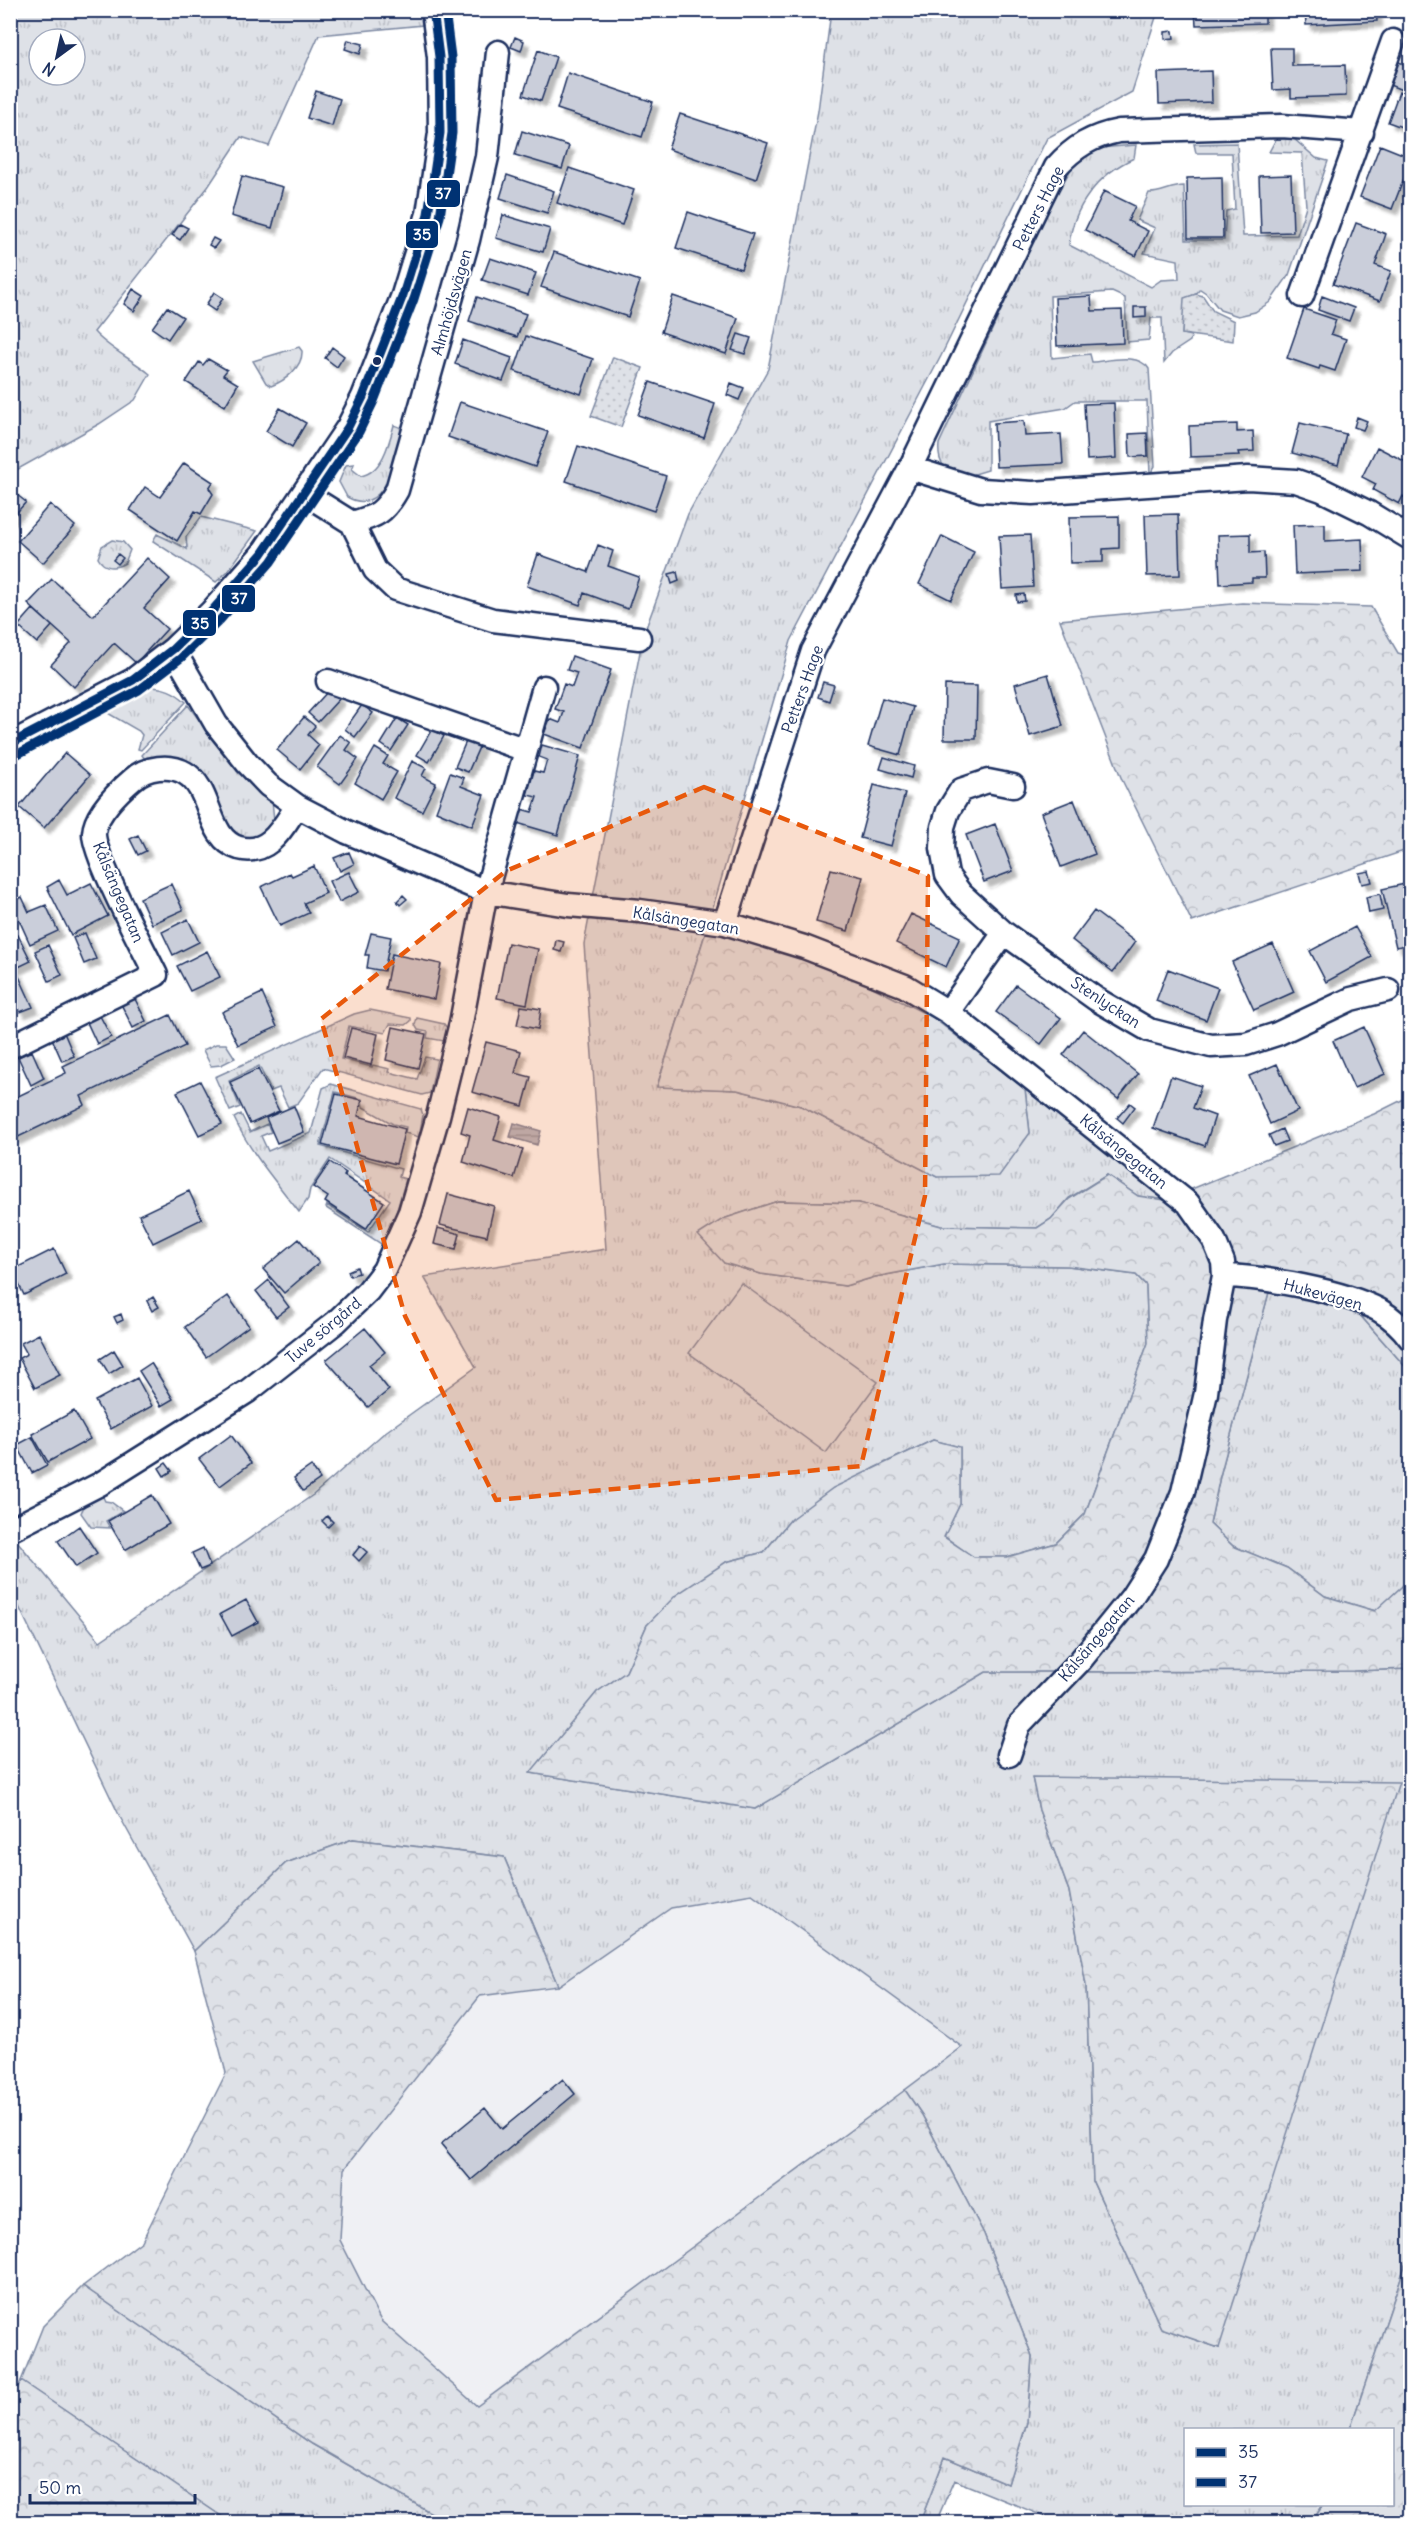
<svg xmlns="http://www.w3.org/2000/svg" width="1421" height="2533" font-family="Delius,sans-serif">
	<defs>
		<pattern id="grass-tufts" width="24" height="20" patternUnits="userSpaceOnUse" patternTransform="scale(1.5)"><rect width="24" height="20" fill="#dee1e7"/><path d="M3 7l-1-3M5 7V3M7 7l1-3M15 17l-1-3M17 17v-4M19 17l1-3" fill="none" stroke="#bec1c9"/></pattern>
		<pattern id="forest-crowns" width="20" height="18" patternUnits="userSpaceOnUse" patternTransform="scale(1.5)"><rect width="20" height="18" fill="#dee1e7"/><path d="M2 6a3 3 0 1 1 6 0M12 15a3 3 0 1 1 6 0" fill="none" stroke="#bec1c9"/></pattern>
		<pattern id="park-dots" width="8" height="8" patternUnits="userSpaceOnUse" patternTransform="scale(1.5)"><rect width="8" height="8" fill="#dee1e7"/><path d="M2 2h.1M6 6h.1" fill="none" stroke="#bec1c9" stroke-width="1.8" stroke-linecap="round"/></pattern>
		<pattern id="water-rules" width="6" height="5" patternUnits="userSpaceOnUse" patternTransform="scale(1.5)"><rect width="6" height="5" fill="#b5bbca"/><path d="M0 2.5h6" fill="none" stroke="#9298a7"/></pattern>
		<filter id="shadow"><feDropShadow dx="5.5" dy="5.5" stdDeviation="1.5" flood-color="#0004"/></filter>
	</defs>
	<rect width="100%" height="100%" fill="#fff"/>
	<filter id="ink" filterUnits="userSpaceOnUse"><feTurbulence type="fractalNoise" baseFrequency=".0167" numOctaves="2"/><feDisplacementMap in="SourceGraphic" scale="12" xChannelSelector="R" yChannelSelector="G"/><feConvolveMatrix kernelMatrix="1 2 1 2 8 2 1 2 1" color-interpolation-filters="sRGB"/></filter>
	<g filter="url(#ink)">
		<path fill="#eff0f4" d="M752 1894 963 2047 477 2406 381 2322 340 2240 344 2169 480 1996 558 1986 671 1908Z"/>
		<path fill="url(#grass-tufts)" stroke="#7c88a2" stroke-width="1.5" fill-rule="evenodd" d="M419 10 423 25 319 35 269 146 241 137 208 187 94 332C109 349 132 359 150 374L135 400 99 424 11 473V11ZM39 39H75V75H39Z
			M782 11H1158L1132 92 1047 138 941 356 791 641 706 931 657 1086 737 1090 801 1106 937 1177 1030 1133 1025 1089 1165 1200 1138 1196 1107 1175 1069 1198 1051 1219 1037 1228 941 1226 859 1203 778 1201 723 1219 724 1263 761 1274 845 1286 875 1277 944 1264 1068 1266 1136 1275 1146 1285 1148 1343 1085 1514 1056 1543 1007 1557H973L944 1536 960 1504V1447L933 1440 874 1468 791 1519 764 1552 726 1562 647 1625 626 1672 597 1692 531 1773 755 1809 986 1672 1353 1671 1410 1669V2251L1350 2429 1186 2430V2504L1323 2505 1312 2522H1058L954 2480 936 2522H920L945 2457 1008 2484 1027 2422 1032 2356 984 2234 922 2115 905 2090 962 2047 752 1894 671 1908 558 1986 504 1857 353 1839 286 1863 194 1951 120 1817 11 1590 10 1544 17 1541 100 1641 313 1495 384 1433 476 1367 424 1277 606 1249 584 944 643 636 688 514 768 369 818 111 830 19ZM1032 1777 1219 2348 1161 2328 1093 2182 1086 1985 1069 1891 1039 1810Z
			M1276 139H1294L1316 158 1328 161 1289 275 1270 302 1255 312 1238 316 1220 310 1206 293 1200 289 1196 294 1185 298 1182 334 1191 336 1190 341 1172 353 1164 363 1162 318H1151L1149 340 1127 342 1125 298 1112 292 1050 296 1052 358 1090 354 1092 362C1108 361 1139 352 1149 369L1155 466 1150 474 1147 401H1075L1065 408 988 421V470L965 477C946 469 937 467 939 444L1045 216 1072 167 1084 156 1099 148 1136 145 1134 158C1098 174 1073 207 1069 245L1151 287 1161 280 1179 279 1178 260 1144 253 1155 228 1137 220 1149 193C1159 194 1172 186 1184 186L1186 240H1224L1226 211 1235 209 1232 153H1196L1194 144 1237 143 1243 236 1297 235 1306 206 1302 153 1269 152Z
			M299 347 302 351C303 367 285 381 271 386L266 383 253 361Z
			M394 425 405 429C397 454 386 519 347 497L339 482 346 465 354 464 352 469 361 476C382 472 389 444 394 425Z
			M201 517 257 531 228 571 216 582 153 541 157 534C168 540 177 543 187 549L186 537Z
			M112 540 123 542 130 550 125 563C115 569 104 569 98 558L102 546Z
			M147 687C164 687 174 691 186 702L141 750 138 749 142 735 139 731 99 708 132 691Z
			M188 705 234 767 272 801 274 820 265 835 246 840 231 833 217 802 153 758H144L142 755Z
			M370 1010 411 1018V1021L406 1025 390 1024 385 1033 349 1026 341 1059 372 1067 373 1065 390 1069 389 1072 417 1079 425 1057 437 1059 430 1093 422 1095 323 1068 298 1103 288 1107 279 1088 271 1091 259 1066 229 1081 240 1107 230 1111 215 1077 354 1014Z
			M417 1018 444 1024 447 1028 444 1041 427 1038 428 1032 418 1030 415 1025Z
			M216 1044H226L235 1058 221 1065 211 1066 203 1050Z
			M331 1084 421 1109 423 1115 419 1137 405 1133 406 1127 393 1124 363 1107 362 1099 335 1092 320 1146 401 1169 399 1177 406 1179 395 1217 381 1244 326 1208 327 1205 368 1232 390 1200 330 1159 310 1189 308 1199 299 1212C276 1182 250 1152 234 1118L241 1114 250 1132 267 1124 271 1132 261 1136 268 1151 311 1133 323 1088Z
			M1269 1292 1307 1296 1359 1314 1410 1372V1579L1376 1611 1325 1596 1287 1568 1233 1546 1210 1524 1220 1476Z
			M102 1495 105 1501 111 1502 123 1511 106 1521 110 1528 91 1527 81 1513 84 1506Z
			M83 2286 312 2444 447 2522H230L21 2381 43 2326Z"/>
		<path fill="url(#forest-crowns)" stroke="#7c88a2" stroke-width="1.5" d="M1242 603 1371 607 1398 653 1410 656V849L1192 922 1122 780 1060 620Z
			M706 931 821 961 932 1017 1025 1089 1030 1133 999 1176 937 1177 801 1106 737 1090 657 1087Z
			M1410 1096V1372L1359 1314 1307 1296 1269 1292 1220 1476 1210 1524 1233 1546 1287 1568 1325 1596 1375 1611 1410 1579V1669L1353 1671 986 1672 755 1809 530 1773 597 1692 626 1672 647 1625 676 1595 726 1562 764 1552 791 1519 833 1488 933 1440 960 1447V1504L944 1537 974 1557H1007L1056 1543 1085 1514 1148 1343 1146 1285 1136 1275 1068 1266 944 1264 875 1277 845 1286 761 1274 724 1263 698 1235 723 1219 778 1201 859 1203 941 1226 1037 1228 1051 1219 1069 1199 1107 1175 1138 1196 1165 1200 1374 1114Z
			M1032 1777 1399 1782 1219 2348 1161 2328 1093 2182 1086 1985 1069 1891 1039 1810Z
			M353 1839 504 1857 558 1986 480 1996 344 2169 340 2240 381 2321 477 2406 905 2090 922 2115 984 2234 1032 2356 1027 2422 1008 2484 945 2457 920 2522H447L312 2444 83 2286 142 2241 226 2073 194 1951 286 1863Z
			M1410 2251V2522H1312L1323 2505 1392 2504V2430L1350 2429Z
			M21 2381 230 2522H11V2400Z"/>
		<path fill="url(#park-dots)" stroke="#7c88a2" stroke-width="1.5" d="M1196 294 1203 296 1213 311 1234 321 1233 341 1182 334 1184 298Z
			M613 357 643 368 621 427 591 416Z"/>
		<path fill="#dee1e7" stroke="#7c88a2" stroke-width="1.5" d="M741 1283 878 1382 826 1453 689 1353Z"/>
		<path fill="url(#water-rules)" stroke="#77839f" stroke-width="1.5" d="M514 1123 541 1131 537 1145 510 1137Z"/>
		<path fill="#caceda" stroke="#1b2f5e" stroke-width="1.5" filter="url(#shadow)" d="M1195 10H1265V23L1196 25Z
			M1305 10H1376L1377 21 1306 25Z
			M1173 31 1174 38 1165 39V32Z
			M515 37 524 41 521 51 511 47Z
			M348 40 363 44 360 54 345 49Z
			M1271 48H1292V66L1345 65 1346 96 1291 98V89L1273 90Z
			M538 50 556 57 541 101 523 95Z
			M1396 61 1410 66 1402 90 1387 84Z
			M1211 71 1212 102 1159 104 1158 73Z
			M568 73 653 102 642 137 557 109Z
			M316 91 340 99 332 126 307 118Z
			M1399 92 1410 96V130L1388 122Z
			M680 114 768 143 756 179 668 149Z
			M522 131 569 146 562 169 515 155Z
			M1380 145 1410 157V163L1392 209 1360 197Z
			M569 168 634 190 622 225 557 203Z
			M507 175 554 191 547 213 500 198Z
			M1291 175 1293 232 1261 233 1259 176Z
			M242 176 283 187 272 228 231 216Z
			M1222 177 1223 238H1188L1187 178Z
			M1104 191 1135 206 1128 221 1148 231 1136 256 1085 230Z
			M688 212 753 234 741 269 676 248Z
			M503 215 550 229 543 252 496 238Z
			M1356 223 1386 234 1375 265 1391 271 1380 301 1333 284Z
			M180 224 188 228 180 240 172 235Z
			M213 238 219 241 214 248 209 245Z
			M554 252 640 281 628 317 541 287Z
			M490 258 536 273 528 295 482 280Z
			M133 289 144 296 134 311 124 304Z
			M214 292 223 298 215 311 206 305Z
			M673 296 738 318 726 354 661 332Z
			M1091 296 1092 311 1122 310 1123 343 1057 346 1055 298Z
			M1322 296 1354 308 1349 321 1318 310Z
			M477 297 526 314 517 337 469 321Z
			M167 307 183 317 168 339 152 328Z
			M1134 307H1146V317L1134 318Z
			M1304 309 1336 320 1331 334 1346 339 1335 371 1320 366 1319 369 1287 358Z
			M738 334 751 338 745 354 732 350Z
			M526 336 593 359 581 394 514 371Z
			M463 340 512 358 503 381 455 364Z
			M332 347 344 356 337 367 325 358Z
			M208 359 227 370 223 375 238 384 225 406 186 382 199 362 203 365Z
			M650 382 715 404 704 438 638 415Z
			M731 383 744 388 739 400 727 395Z
			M460 402 548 432 535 467 448 437Z
			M1114 403 1116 458 1087 460 1084 404Z
			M280 408 306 423 292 447 266 431Z
			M1357 417 1367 421 1363 430 1354 427Z
			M1024 421 1025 436 1061 434 1063 464 996 467 994 423Z
			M1300 423 1346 434 1338 465 1292 453Z
			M1237 424V432L1253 431 1254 451 1238 452 1239 455 1190 457 1189 426Z
			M1147 433 1148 456 1130 457 1129 434Z
			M578 446 666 476 654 511 566 481Z
			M1377 447 1410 464V500L1403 496 1399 504 1373 490 1376 484 1362 477Z
			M184 463 213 482 209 488 213 494 201 514 195 511 177 541 130 510 145 487 160 497Z
			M11 490 26 502 10 520V491Z
			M50 504 75 526 43 563 18 541Z
			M1178 514 1180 575 1147 576 1145 515Z
			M1119 516V548L1103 549V562L1070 563 1069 517Z
			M1325 524V541L1362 539 1363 571 1295 574 1293 525Z
			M1250 534V553L1264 552 1265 578H1252V582L1220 584 1218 535Z
			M1030 535 1033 587 1002 589 999 536Z
			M942 536 974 552 951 600 919 584Z
			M598 545 613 551 608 566 639 577 628 609 584 593 580 605 527 586 538 554 588 572Z
			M118 554 123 558 118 564 113 560Z
			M147 558 170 579 144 608 167 629 136 663 114 643 74 687 51 665 71 643 28 604 52 579 93 616Z
			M677 572 679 581 672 584 669 574Z
			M1024 594 1025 601 1017 602 1016 595Z
			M33 609 52 626 37 643 18 626Z
			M572 656 611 670 583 748 544 734 550 719 560 723 564 712 555 709 564 684 572 687 577 673 567 670Z
			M1048 674 1063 726 1030 736 1015 684Z
			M823 682 834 685 829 701 818 697Z
			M945 685 977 686 976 739H944Z
			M329 690 339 699 318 722 308 713Z
			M882 698 913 707 900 755 868 746Z
			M362 705 373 713 355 737 345 729Z
			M304 717 315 726 308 735 319 745 300 769 277 750Z
			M397 718 408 725 391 751 381 744Z
			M432 729 444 736 429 762 417 755Z
			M340 735 351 743 346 750 358 759 340 784 317 767Z
			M467 739 480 745 468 772 455 767Z
			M542 745 580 756 558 835 517 823 521 809 532 812 537 797 527 795 534 771 543 773 547 760 539 757Z
			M375 748 388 756 383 764 397 772 381 799 355 783Z
			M65 753 90 775 44 828 19 807Z
			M884 757 914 766 911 778 880 769Z
			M412 761 426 768 422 776 436 783 422 811 394 798Z
			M450 773 464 778 461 786 484 795 472 826 436 811Z
			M874 785 905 793 891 846 860 838Z
			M1074 800 1095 854 1061 867 1041 813Z
			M995 824 1013 871 984 882 966 835Z
			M138 835 146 851 138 855 130 839Z
			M349 852 354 864 340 871 334 858Z
			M314 866 326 893 304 903 309 913 280 926 261 887 290 873 292 876Z
			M831 869 863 877 848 931 816 922Z
			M1369 871 1372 882 1362 884 1359 873Z
			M349 872 359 892 339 902 329 881Z
			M59 880 67 895 91 883 108 916 71 935 47 887Z
			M171 884 183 910 152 924 140 898Z
			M1405 884 1410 907V944L1396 947 1382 889Z
			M1380 894 1383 910 1369 913 1366 897Z
			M403 895 407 899 400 905 397 901Z
			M22 897 29 912 46 905 58 931 30 944 11 902Z
			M1094 911 1135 942 1113 972 1072 940Z
			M911 914 960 937 946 967 896 943Z
			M188 919 199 942 173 955 162 932Z
			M1355 927 1372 957 1326 982 1310 951Z
			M85 933 96 959 84 964 73 938Z
			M371 933 391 937 384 971 367 968 369 955H365Z
			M18 935 31 961 10 971V938Z
			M556 940 564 942 561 952 554 950Z
			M508 943 538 949 527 1004 497 998Z
			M1273 944 1294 992 1254 1010 1232 962Z
			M48 945 62 975 49 981 35 951Z
			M207 951 220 977 190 991 177 966Z
			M392 954 441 964 434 999 385 989Z
			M1168 969 1218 988 1206 1020 1156 1001Z
			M17 972 33 1007 20 1012 10 992V976Z
			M1016 985 1061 1018 1041 1044 996 1012Z
			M262 993 277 1027 238 1045 222 1012Z
			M133 995 146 1021 133 1028 120 1002Z
			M521 1006 541 1009 538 1029 517 1025Z
			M98 1012 111 1037 97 1044 85 1018Z
			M170 1015 185 1046 81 1096 85 1105 14 1139 10 1131V1100L66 1073 63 1066Z
			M393 1027 426 1034 418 1068 386 1060Z
			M1364 1027 1385 1074 1354 1088 1333 1041Z
			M62 1028 74 1056 62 1061 50 1034Z
			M351 1028 378 1034 371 1065 343 1058Z
			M1083 1030 1138 1074 1118 1099 1063 1055Z
			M486 1042 521 1051 515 1073 531 1077 523 1106 472 1092Z
			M32 1051 44 1078 31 1085 18 1057Z
			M1277 1064 1298 1111 1270 1124 1249 1076Z
			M258 1069 279 1111 250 1124 230 1082Z
			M1171 1076 1201 1086 1193 1108 1215 1116 1205 1146 1153 1128Z
			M200 1081 222 1124 199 1135 177 1092Z
			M336 1094 362 1100 358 1116 405 1129 396 1164 322 1145Z
			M1130 1103 1135 1107 1123 1123 1117 1118Z
			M294 1106 304 1132 277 1143 266 1118Z
			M468 1107 501 1117 494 1140 523 1149 514 1178 463 1162 470 1135 461 1132Z
			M1282 1129 1287 1141 1274 1146 1269 1135Z
			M330 1162 346 1173 344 1176 384 1202 366 1229 325 1202 328 1197 313 1187Z
			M189 1191 202 1219 153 1243 139 1215Z
			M448 1194 494 1206 487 1236 440 1225Z
			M438 1228 460 1234 456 1249 434 1244Z
			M299 1239 319 1263 284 1293 263 1269Z
			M54 1249 66 1274 24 1295 12 1270Z
			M357 1267 359 1273 350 1276 348 1271Z
			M269 1280 289 1307 276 1317 256 1291Z
			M228 1296 249 1326 206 1357 185 1327Z
			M153 1297 159 1307 152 1311 147 1301Z
			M121 1314 123 1320 117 1323 114 1317Z
			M365 1328 385 1352 369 1365 389 1390 368 1407 326 1360Z
			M39 1334 60 1375 35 1388 19 1358 27 1354 21 1343Z
			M114 1350 123 1365 109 1374 100 1359Z
			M151 1363 173 1399 161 1406 139 1371Z
			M137 1378 152 1406 111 1429 95 1401Z
			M74 1411 90 1439 48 1462 32 1434Z
			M231 1435 251 1463 220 1486 199 1459Z
			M32 1437 47 1465 32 1473 17 1445Z
			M166 1463 172 1471 164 1476 159 1468Z
			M311 1466 320 1479 303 1491 294 1478Z
			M152 1495 169 1524 125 1550 108 1521Z
			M327 1516 333 1522 328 1527 322 1521Z
			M79 1526 97 1553 76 1567 58 1541Z
			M360 1546 367 1552 359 1561 353 1555Z
			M203 1548 210 1566 200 1570 192 1553Z
			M246 1600 258 1622 232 1636 220 1614Z
			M563 2079 575 2094 471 2180 441 2144 485 2108 502 2129Z"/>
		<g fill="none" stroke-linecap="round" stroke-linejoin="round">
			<g stroke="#1b2f5e" stroke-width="27">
				<path id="minor" d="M1302 296 1393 41
					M910 468 981 490 1033 493 1248 478 1296 481 1322 490 1369 513 1410 538
					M304 493 352 523 375 570 395 589 493 620 639 638
					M352 523C377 516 384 513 397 490L468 240 487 157 498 52
					M173 649 216 724 247 763 268 785 297 806 347 832 486 892 568 905 640 911 725 923 804 947 905 986 948 1012 1188 1203 1214 1240 1223 1262 1224 1276 1215 1320 1206 1393 1183 1492 1156 1559 1131 1598 1080 1661 1019 1725 1009 1755
					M328 681 526 750
					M10 744 133 680 173 649 211 612 262 554 348 427 363 397 403 295 428 214 440 133 439 57 433 10
					M1013 786 988 781 961 790 948 811 943 827 942 848 947 875 961 894 1004 933 1096 999 1149 1030 1211 1046 1246 1044 1277 1034 1351 999 1388 990
					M725 923 813 651 910 468 1056 167C1074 147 1092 136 1119 131L1282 126 1362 132
					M948 1012 1004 933
					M10 1047 156 975C144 950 93 855 94 833 95 814 119 791 133 779 146 767 170 764 185 773 213 789 206 838 239 848 269 856 283 827 297 806
					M1224 1276C1265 1277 1343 1291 1379 1310 1391 1317 1402 1327 1410 1338
					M10 1530 100 1484 248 1391 336 1322 368 1291 384 1270 410 1212 438 1116 461 1023 486 892 544 687"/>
			</g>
			<use href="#minor" stroke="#fff" stroke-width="22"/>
			<g stroke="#fff" stroke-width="14">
				<path id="bus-1" d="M10 744 133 680 173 649 211 612 262 554 348 427 363 397 403 295 428 214 440 133 439 57 433 10"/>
			</g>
			<g stroke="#fff" stroke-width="14">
				<path id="bus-2" d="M16 755 139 690 181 658 220 620 271 562 359 432 374 401 414 299 440 217 452 133 451 57 445 10"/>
			</g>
			<use href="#bus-1" stroke="#003273" stroke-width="9"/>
			<use href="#bus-2" stroke="#003273" stroke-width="9"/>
		</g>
	</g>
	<path fill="#e8590c" fill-opacity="0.2" stroke="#e8590c" stroke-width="4.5" stroke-dasharray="12 8" stroke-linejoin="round" d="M704 787 928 876 925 1196 861 1466 496 1500 405 1316 321 1019 506 871Z"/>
	<circle fill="#1b2f5e" stroke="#fff" stroke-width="2" cx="377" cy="361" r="5"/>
	<g text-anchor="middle" stroke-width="4.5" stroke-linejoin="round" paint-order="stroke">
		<g font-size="16" fill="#1b2f5e" stroke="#fff">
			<text transform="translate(1038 208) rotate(-63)" y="6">Petters Hage</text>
			<text transform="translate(451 302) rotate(-74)" y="6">Almhöjdsvägen</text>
			<text transform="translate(802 689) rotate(-70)" y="6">Petters Hage</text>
			<text transform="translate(119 892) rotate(67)" y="6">Kålsängegatan</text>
			<text transform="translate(686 920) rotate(9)" y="6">Kålsängegatan</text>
			<text transform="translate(1106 1002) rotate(33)" y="6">Stenlyckan</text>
			<text transform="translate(1124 1151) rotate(39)" y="6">Kålsängegatan</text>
			<text transform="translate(1323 1294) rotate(15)" y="6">Hukevägen</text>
			<text transform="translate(323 1330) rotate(-40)" y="6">Tuve sörgård</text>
			<text transform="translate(1096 1638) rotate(-50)" y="6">Kålsängegatan</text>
		</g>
	</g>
	<g stroke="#fff" stroke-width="2">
		<rect x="426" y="179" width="35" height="29" rx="6" fill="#003273"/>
		<rect x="405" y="220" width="34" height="29" rx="6" fill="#003273"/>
		<rect x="221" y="584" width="35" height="29" rx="6" fill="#003273"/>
		<rect x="182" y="609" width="35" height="28" rx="6" fill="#003273"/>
	</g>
	<g font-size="16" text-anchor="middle" font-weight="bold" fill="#fff">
		<text x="443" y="199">37</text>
		<text x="422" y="240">35</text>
		<text x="239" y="604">37</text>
		<text x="200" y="629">35</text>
	</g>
	<rect width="1421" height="2533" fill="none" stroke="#fff" stroke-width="36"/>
	<rect x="18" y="18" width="1385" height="2497" fill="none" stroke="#1b2f5e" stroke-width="2" filter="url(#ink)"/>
	<rect x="1184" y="2428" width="210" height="78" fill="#ffffff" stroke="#a4acbf" stroke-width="1.5"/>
	<rect x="1196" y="2448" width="30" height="9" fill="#003273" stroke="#a4acbf" stroke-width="1.5"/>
	<text x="1238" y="2458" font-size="18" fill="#1b2f5e">35</text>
	<rect x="1196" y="2478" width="30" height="9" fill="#003273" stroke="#a4acbf" stroke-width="1.5"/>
	<text x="1238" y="2488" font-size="18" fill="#1b2f5e">37</text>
	<g transform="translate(57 57) rotate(213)"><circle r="28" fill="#ffffff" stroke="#a4acbf" stroke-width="1.5"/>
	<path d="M0-4.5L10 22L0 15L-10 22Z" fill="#1b2f5e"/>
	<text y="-9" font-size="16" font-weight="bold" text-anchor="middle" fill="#1b2f5e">N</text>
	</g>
	<path d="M30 2494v9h165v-9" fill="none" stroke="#1b2f5e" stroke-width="3"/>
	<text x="39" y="2494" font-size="18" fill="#1b2f5e" stroke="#ffffff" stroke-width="4.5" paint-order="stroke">50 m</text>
</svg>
